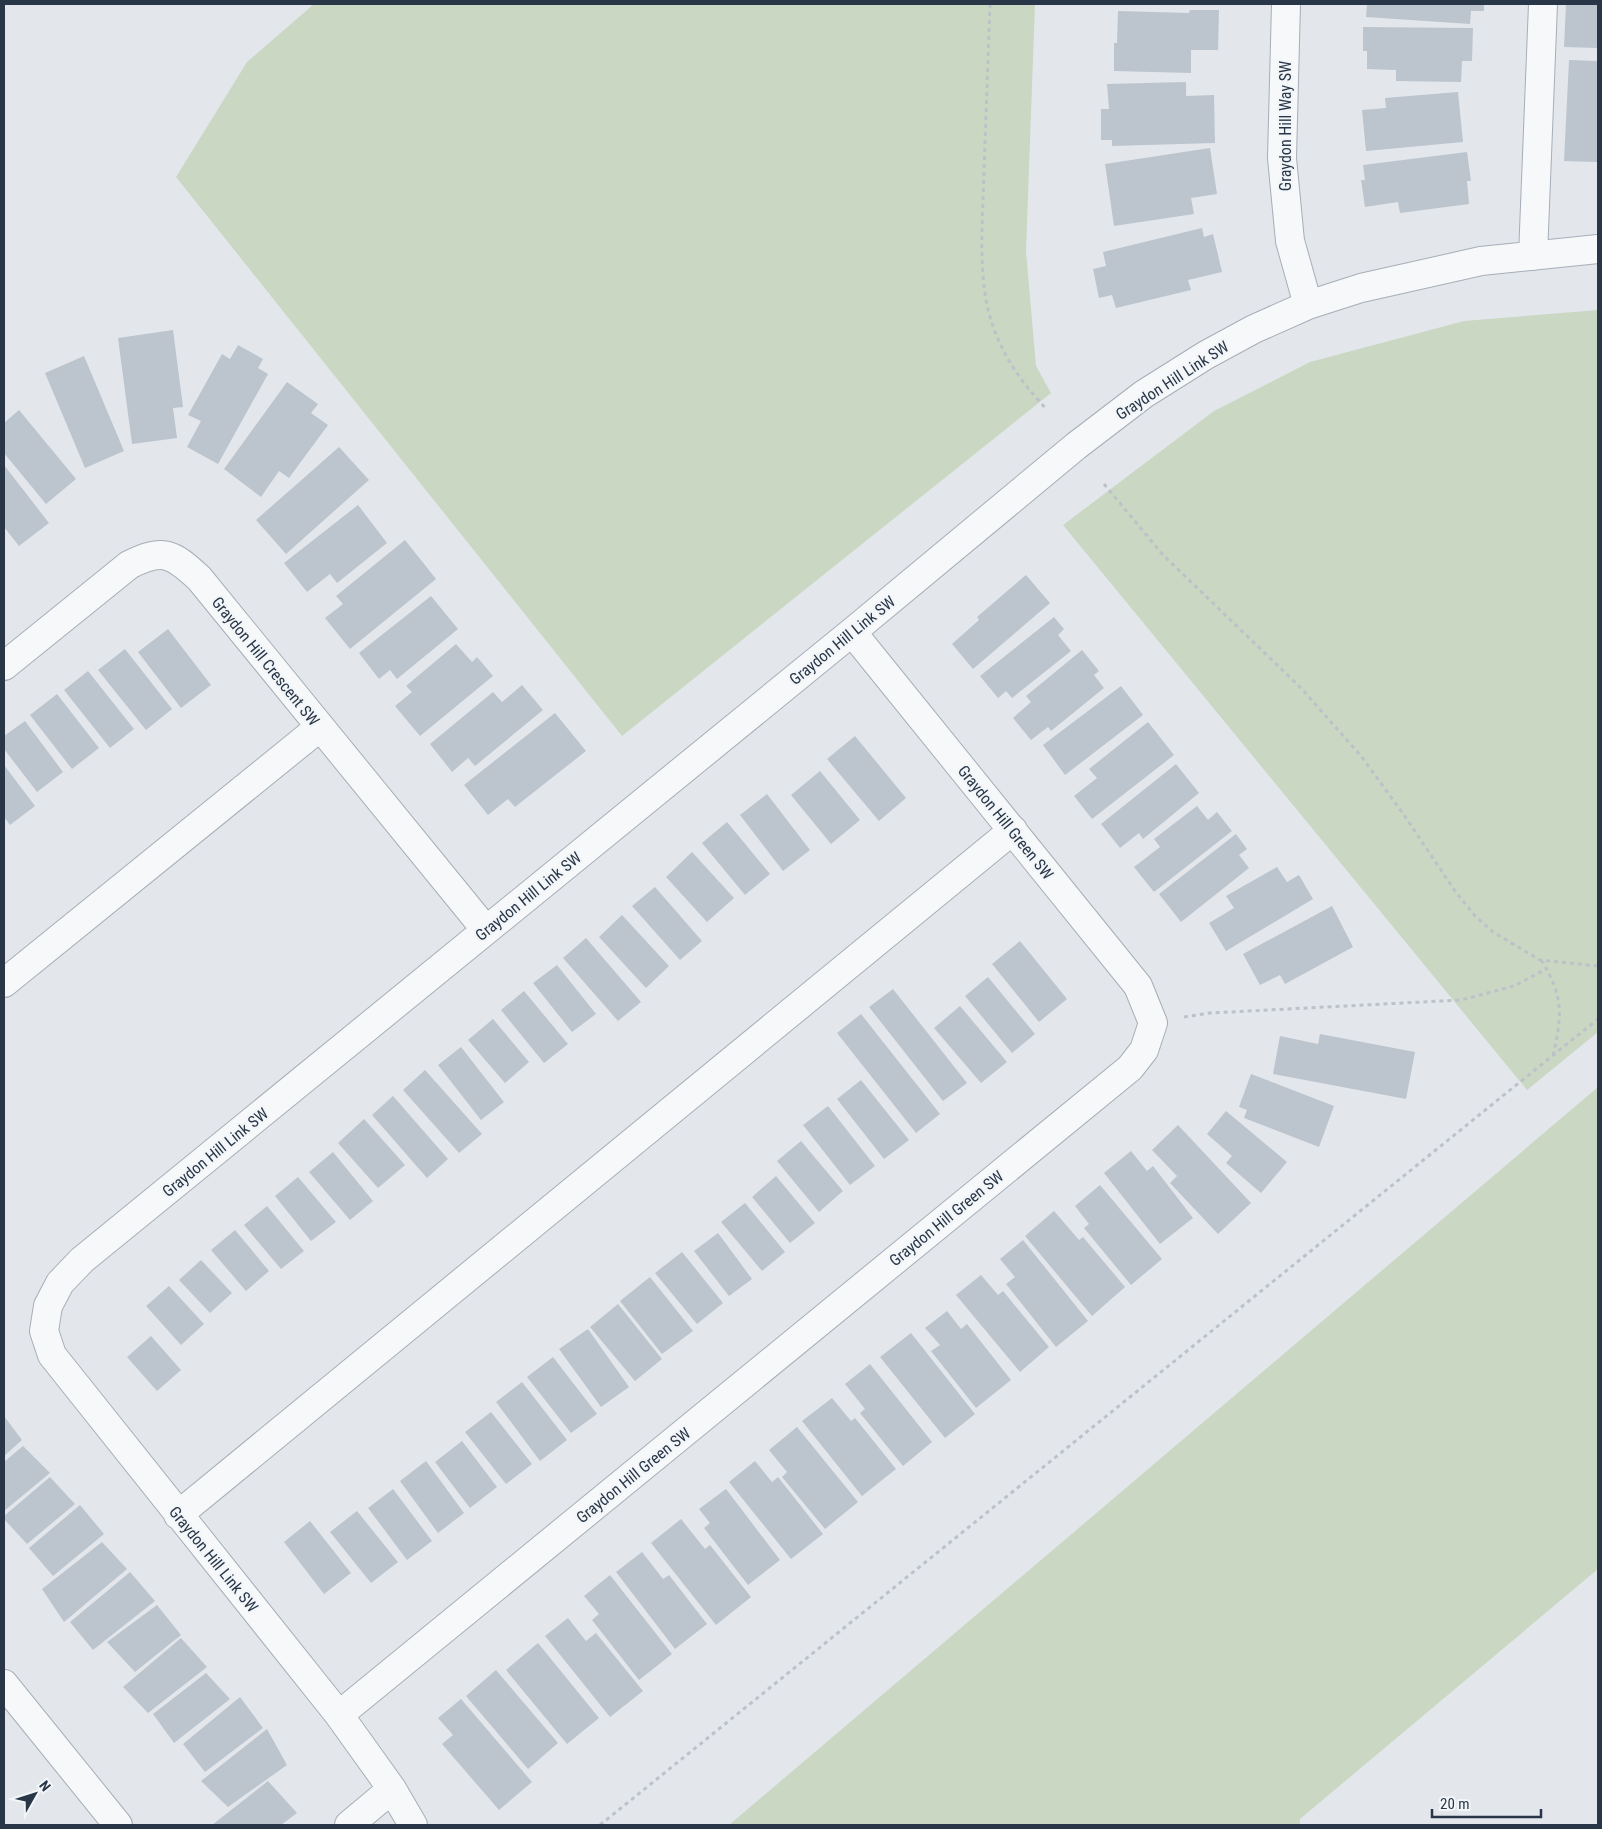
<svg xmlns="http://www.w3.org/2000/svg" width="1602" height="1829" font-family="'Roboto Condensed',sans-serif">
	<rect width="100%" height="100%" fill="#e3e7ec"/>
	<path fill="#cad7c3" d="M314 4H1035L1026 251 1036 366 1051 393 622 736 176 177 247 62Z
		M1598 310V1032L1527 1090 1063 525 1214 411 1310 362 1464 321Z
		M1598 1087V1569L1300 1819V1825H729Z"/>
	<path fill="#bcc4cd" d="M1367 4H1484V11H1471L1470 24 1366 17Z
		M1566 4H1598V48L1564 47Z
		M1190 10H1219L1218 50H1191V73L1114 71V43H1117L1118 11 1189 13Z
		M1363 27 1473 28 1472 61H1462L1461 82 1396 81V70L1367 69V51H1363Z
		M1569 60 1598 61V162L1564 161Z
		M1186 82V96L1214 95 1215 143 1112 146V140H1101V109H1109L1107 84Z
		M1458 92 1463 142 1366 151 1362 110 1386 108 1385 98Z
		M1210 148 1217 194 1191 198 1194 214 1114 226 1105 164Z
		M1467 152 1471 181H1467L1469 204 1400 213 1398 202 1365 207 1361 180H1365L1363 165Z
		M1202 228 1204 237 1213 234 1222 272 1188 280 1191 290 1116 308 1112 295 1099 298 1093 269 1106 266 1103 252Z
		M173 330 183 407 173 408 177 438 132 444 118 338Z
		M238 345 263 359 258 368 268 374 218 464 187 447 201 421 188 415 222 354 230 359Z
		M84 356 124 451 85 468 45 373Z
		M287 382 318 404 311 413 328 425 289 478 279 471 261 497 224 469Z
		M19 410 76 479 46 504 4 453V423Z
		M339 447 369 480 286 554 256 520Z
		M4 465 49 523 19 546 4 527Z
		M358 505 387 543 337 583 330 574 307 592 284 563Z
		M405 540 436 579 350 649 325 618 343 604 336 596Z
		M1026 575 1050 603 973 669 952 644 979 620 977 617Z
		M431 596 458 629 397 679 390 670 379 679 359 653Z
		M1054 617 1064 629 1058 635 1071 651 1012 698 1006 691 998 698 980 676Z
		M168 629 211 685 181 708 138 652Z
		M456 644 472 662 477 657 493 676 420 736 395 706 412 692 406 686Z
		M125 649 172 709 146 730 98 670Z
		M1082 650 1099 671 1094 675 1104 688 1051 731 1048 727 1031 740 1013 718 1031 702 1026 696Z
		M88 671 134 729 110 748 64 690Z
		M522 685 543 710 475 766 468 758 452 772 430 744 493 692 502 702Z
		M1121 686 1143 715 1065 775 1043 745Z
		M57 694 99 748 72 769 30 715Z
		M555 713 586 751 515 807 508 799 488 815 464 785Z
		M25 721 63 772 37 792 4 749V736Z
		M1148 722 1174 755 1092 819 1074 796 1097 778 1089 769Z
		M855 736 906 798 879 821 827 759Z
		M1176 764 1199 793 1143 839 1139 833 1120 848 1101 824Z
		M4 765 35 806 10 825 4 817Z
		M820 771 860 820 831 844 791 795Z
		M767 794 810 850 783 871 740 815Z
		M1197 806 1208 820 1217 812 1232 831 1154 892 1134 867 1160 847 1154 839Z
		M727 822 770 874 745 895 702 843Z
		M1236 834 1247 849 1239 855 1249 868 1181 922 1159 894Z
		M692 852 734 898 707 922 666 877Z
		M1277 867 1287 882 1299 875 1313 899 1226 951 1209 923 1234 908 1226 896Z
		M655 887 702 941 680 960 632 906Z
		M1332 906 1353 947 1285 984 1280 975 1260 985 1243 954Z
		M622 915 669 966 646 988 599 937Z
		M586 938 641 1002 618 1021 563 958Z
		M1020 941 1067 999 1039 1022 992 964Z
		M557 965 596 1014 572 1032 533 983Z
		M988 977 1035 1034 1012 1053 965 996Z
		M893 989 967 1083 943 1101 869 1007Z
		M524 991 568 1044 544 1063 501 1010Z
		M960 1006 1007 1062 981 1083 934 1028Z
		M861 1014 940 1114 916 1133 837 1033Z
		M493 1019 529 1062 505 1083 468 1040Z
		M1320 1034 1415 1052 1406 1099 1273 1074 1280 1036 1318 1044Z
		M461 1047 504 1102 481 1120 438 1065Z
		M425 1070 482 1134 459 1153 403 1090Z
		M1251 1074 1334 1106 1319 1147 1244 1118 1247 1110 1239 1107Z
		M861 1080 909 1140 884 1159 837 1099Z
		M393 1096 448 1159 427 1178 372 1115Z
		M828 1106 875 1166 850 1185 803 1125Z
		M1226 1111 1287 1162 1261 1193 1226 1163 1232 1156 1207 1134Z
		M364 1119 405 1165 378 1188 338 1143Z
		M1178 1125 1251 1203 1218 1234 1170 1183 1177 1176 1152 1150Z
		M801 1141 843 1191 819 1212 777 1161Z
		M1131 1151 1147 1171 1153 1166 1193 1218 1160 1244 1104 1173Z
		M333 1152 373 1201 350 1220 309 1172Z
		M776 1176 815 1223 790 1243 752 1197Z
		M298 1177 336 1222 311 1241 275 1196Z
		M1100 1185 1162 1259 1131 1285 1084 1228 1089 1224 1075 1206Z
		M745 1203 785 1252 762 1271 721 1222Z
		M267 1206 304 1251 281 1269 244 1225Z
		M1054 1211 1079 1240 1083 1237 1125 1287 1092 1316 1025 1236Z
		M235 1230 269 1271 246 1291 211 1250Z
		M718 1233 752 1279 729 1296 694 1251Z
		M1023 1240 1088 1321 1056 1347 1006 1284 1015 1277 1000 1259Z
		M682 1252 723 1303 697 1324 655 1273Z
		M201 1260 232 1293 210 1313 179 1280Z
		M981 1275 998 1295 1003 1291 1049 1347 1020 1372 956 1295Z
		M650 1277 693 1331 662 1354 620 1301Z
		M169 1286 204 1324 181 1345 146 1306Z
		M618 1304 662 1359 635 1381 590 1327Z
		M947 1311 961 1329 967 1324 1011 1380 976 1408 931 1351 940 1345 925 1328Z
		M588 1329 629 1387 601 1407 559 1349Z
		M911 1333 975 1414 945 1438 880 1357Z
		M151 1336 181 1370 157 1391 127 1357Z
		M553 1357 597 1414 571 1433 527 1377Z
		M870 1364 932 1442 903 1466 860 1413 865 1409 845 1384Z
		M522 1382 567 1440 540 1461 496 1402Z
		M832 1398 851 1421 855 1418 896 1469 862 1496 802 1421Z
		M491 1412 532 1464 506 1484 465 1432Z
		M4 1416 22 1440 4 1456Z
		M797 1427 858 1502 825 1529 782 1477 787 1472 769 1450Z
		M462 1441 497 1487 470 1508 435 1462Z
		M23 1446 50 1473 4 1511V1462Z
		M426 1461 464 1513 438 1533 400 1481Z
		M755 1461 772 1482 778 1477 823 1534 791 1559 729 1482Z
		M50 1477 75 1504 27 1544 4 1519V1516Z
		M393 1489 432 1541 407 1560 368 1508Z
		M726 1489 780 1560 748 1585 704 1528 710 1523 699 1509Z
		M80 1505 104 1534 53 1576 29 1548Z
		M357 1511 398 1562 371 1583 330 1532Z
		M681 1519 705 1549 710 1545 751 1597 716 1625 651 1543Z
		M310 1521 351 1573 324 1594 284 1542Z
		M102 1542 127 1569 64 1622 42 1589Z
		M642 1552 663 1579 669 1575 707 1624 675 1649 616 1572Z
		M130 1572 155 1601 93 1650 70 1622Z
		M610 1575 672 1654 639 1680 592 1620 599 1614 584 1596Z
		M157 1605 181 1635 135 1672 107 1642Z
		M568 1618 586 1641 596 1633 643 1691 610 1717 545 1636Z
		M181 1638 207 1667 148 1713 123 1687Z
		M538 1643 599 1718 567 1744 506 1670Z
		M496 1670 558 1743 528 1769 466 1696Z
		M206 1673 230 1699 174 1743 153 1714Z
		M240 1697 263 1728 205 1772 183 1744Z
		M461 1699 532 1782 499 1810 442 1744 453 1735 438 1718Z
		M267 1729 287 1765 228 1807 201 1781Z
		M268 1781 297 1813 281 1825H212Z"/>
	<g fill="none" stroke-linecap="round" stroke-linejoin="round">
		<g stroke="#a7aeb7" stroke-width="30">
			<path id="minor" d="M1286 4 1282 158 1290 241 1308 305
				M1533 256 1543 4
				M4 666 129 565C163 548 172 553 199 578L486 930
				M4 983 320 727
				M178 1515 1013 830
				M4 1684 118 1825
				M339 1715 1130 1068 1144 1050 1153 1023 1138 986 852 632
				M349 1825 392 1789
				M413 1825 392 1789 339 1715 52 1355 44 1331 48 1306 60 1283 82 1260 852 632 1076 446 1144 394 1206 355 1254 329 1308 305 1361 288 1481 261 1598 249"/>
		</g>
		<path stroke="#bcc2c8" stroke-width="3" stroke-dasharray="4 4" stroke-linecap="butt" d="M990 4 982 226C981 285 984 326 1019 376 1027 388 1037 398 1046 409
			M1104 484 1163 555 1301 688 1361 756 1404 815 1455 891 1475 916 1493 932 1540 960 1598 966
			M1541 960C1564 996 1562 1016 1553 1056
			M1184 1017 1210 1013 1461 1000 1514 986 1546 969
			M600 1825 1598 1019"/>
		<use href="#minor" stroke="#f6f8fa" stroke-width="28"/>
	</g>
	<g text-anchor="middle" stroke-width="4.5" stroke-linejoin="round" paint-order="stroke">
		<g font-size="16" fill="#283647" stroke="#f3f6f9">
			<text transform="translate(1285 126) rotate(-90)" y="6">Graydon Hill Way SW</text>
			<text transform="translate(1172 380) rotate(-33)" y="6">Graydon Hill Link SW</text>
			<text transform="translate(842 640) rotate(-39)" y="6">Graydon Hill Link SW</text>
			<text transform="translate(266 661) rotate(51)" y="6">Graydon Hill Crescent SW</text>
			<text transform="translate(1006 822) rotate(51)" y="6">Graydon Hill Green SW</text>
			<text transform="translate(528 896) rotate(-39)" y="6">Graydon Hill Link SW</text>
			<text transform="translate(215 1152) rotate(-39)" y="6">Graydon Hill Link SW</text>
			<text transform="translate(946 1218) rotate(-39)" y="6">Graydon Hill Green SW</text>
			<text transform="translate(633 1475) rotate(-39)" y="6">Graydon Hill Green SW</text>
			<text transform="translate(214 1559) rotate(51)" y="6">Graydon Hill Link SW</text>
		</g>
	</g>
	<rect width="1602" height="1829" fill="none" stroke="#283647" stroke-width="10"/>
	<g transform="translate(35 1794) rotate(51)" stroke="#f3f6f9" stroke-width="4" paint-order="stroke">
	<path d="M0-4L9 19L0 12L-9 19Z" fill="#283647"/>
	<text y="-8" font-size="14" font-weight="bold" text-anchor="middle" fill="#283647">N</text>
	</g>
	<path d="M1432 1809v8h109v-8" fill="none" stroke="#283647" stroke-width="2.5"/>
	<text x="1440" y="1809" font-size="15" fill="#283647" stroke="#f3f6f9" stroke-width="4" paint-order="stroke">20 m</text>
</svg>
